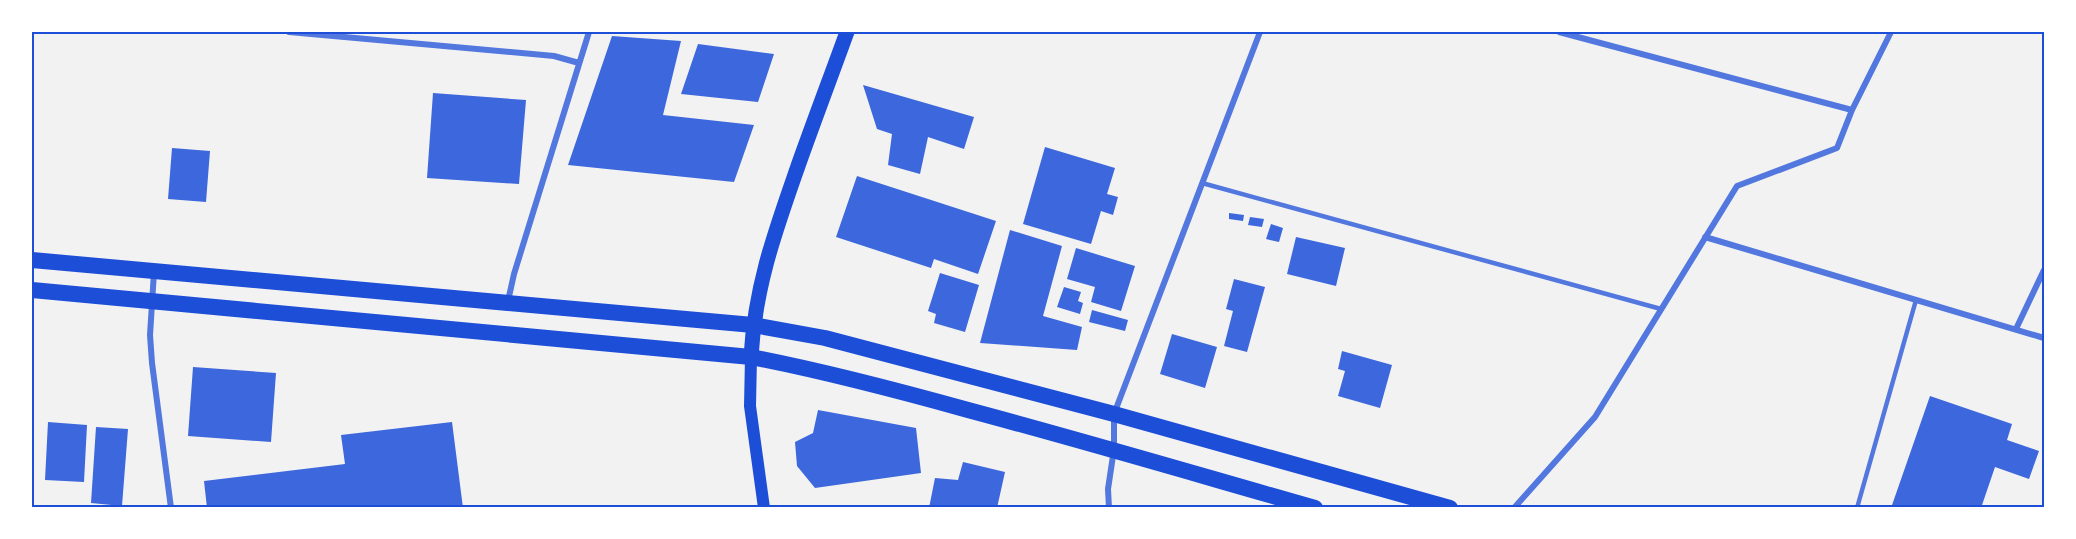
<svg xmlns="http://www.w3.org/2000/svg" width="2076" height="539" font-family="Signika,sans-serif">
	<rect width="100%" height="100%" fill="#f2f2f2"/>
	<path fill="#3d67dc" d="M612 36 681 41 663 115 754 125 734 182 568 165Z
		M698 44 774 54 758 102 681 94Z
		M863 85 974 117 964 149 928 137 920 174 888 165 892 134 877 129Z
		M433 93 526 100 519 184 427 178Z
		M1045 147 1115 168 1107 194 1118 197 1113 215 1101 211 1091 244 1023 224Z
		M172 148 210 151 206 202 168 199Z
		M857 176 996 221 978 274 934 259 931 268 836 237Z
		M1229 213 1244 215 1243 221 1229 219Z
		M1250 217 1264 219 1262 227 1248 225Z
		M1271 224 1283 228 1279 242 1266 239Z
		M1010 230 1062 246 1043 316 1082 327 1077 350 980 343Z
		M1296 237 1345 248 1336 286 1287 274Z
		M1076 248 1135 266 1121 311 1091 302 1095 287 1067 279Z
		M940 273 979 285 965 332 934 323 936 314 928 311Z
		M1234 279 1265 287 1247 352 1224 346 1233 311 1226 309Z
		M1064 287 1081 292 1078 301 1083 303 1080 314 1057 307Z
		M1092 310 1128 320 1125 331 1089 322Z
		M1172 334 1217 347 1205 388 1160 374Z
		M1342 351 1392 365 1380 408 1338 396 1345 371 1338 369Z
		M193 367 276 373 271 442 188 436Z
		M1930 396 2012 424 2007 440 2039 451 2029 479 1995 467 1981 508H1891Z
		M818 410 916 428 921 473 815 488 797 466 795 442 813 433Z
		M48 422 87 425 84 482 45 480Z
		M452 422 463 508H207L204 481 345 464 341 435Z
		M96 427 128 429 122 506 91 503Z
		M963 462 1005 472 997 508H929L935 478 958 480Z"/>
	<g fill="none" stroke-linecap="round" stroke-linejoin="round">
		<path stroke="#5277de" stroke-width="4.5" d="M1202 183 1661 309
			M1857 508 1916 300"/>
		<path stroke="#5277de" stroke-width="6" d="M289 32 554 56 579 63
			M1559 32 1852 110
			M1705 237 2044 338
			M154 272 150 335 152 363 171 508
			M508 301 514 274 589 32
			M2016 329 2044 270
			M1109 508 1108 489 1114 449V414L1260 32
			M1514 508 1595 417 1737 186 1837 148 1852 110 1891 32"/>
		<path stroke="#1d4ed8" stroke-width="12" d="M751 357 750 406 764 508"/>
		<path stroke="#1d4ed8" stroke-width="15" d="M751 357C755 286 775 232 798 166 814 121 831 76 847 32"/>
		<path stroke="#1d4ed8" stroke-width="16" d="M32 260 753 325 825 338 1114 414 1450 508
			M32 290 751 357C824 371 896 390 968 410 1084 441 1199 475 1315 508"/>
	</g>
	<rect width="2076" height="539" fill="none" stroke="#ffffff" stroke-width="66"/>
	<rect x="33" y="33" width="2010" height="473" fill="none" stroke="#1d4ed8" stroke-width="2"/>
</svg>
